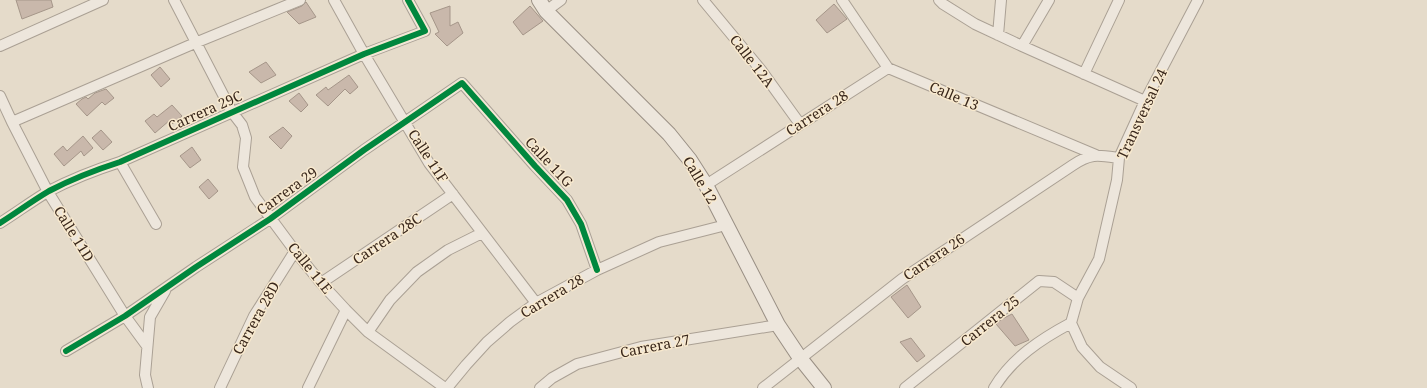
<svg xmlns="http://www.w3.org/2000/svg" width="1427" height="388" font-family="'Noto Serif',serif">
	<rect width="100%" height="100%" fill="#e5dbca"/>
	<path fill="#c9b8ab" stroke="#a59689" d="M16 0H51L53 7 22 19Z
		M306 2 316 17 299 24 287 12 302 6Z
		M834 4 847 19 827 33 816 20Z
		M450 6V26L458 22 463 33 447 46 435 34 439 32 430 13Z
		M530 6 543 21 523 35 513 22Z
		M266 62 276 75 261 83 249 72Z
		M160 67 170 79 161 87 151 75Z
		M349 75 358 87 350 94 345 89 328 106 316 95 326 87 328 90Z
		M106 89 114 98 105 105 102 102 87 116 76 104 82 99 86 97 88 99 95 93Z
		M299 93 308 105 301 112 289 101Z
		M172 105 182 116 173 124 170 120 155 133 145 121 154 114 157 117Z
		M283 127 292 136 281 149 269 137Z
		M101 130 112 142 103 150 92 138Z
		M83 136 93 148 84 156 81 151 64 166 54 154 63 146 67 151Z
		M192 147 201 160 190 168 180 156Z
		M208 179 218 191 209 199 199 187Z
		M907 285 921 307 908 318 891 297Z
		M1012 314 1029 340 1015 346 996 324 1002 319Z
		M911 338 925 356 917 362 900 342Z"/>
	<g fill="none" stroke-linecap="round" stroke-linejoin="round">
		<g stroke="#aaa094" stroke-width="12">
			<path id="street" d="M174 0 232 112 242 125 246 138 243 167 255 197 295 251 321 283 346 310 368 332 445 388
				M334 0 364 54 429 163 536 303
				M703 0 761 70 800 124
				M842 0 888 68 1096 155
				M939 0 943 4 975 24 1022 46 1145 101
				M546 11 561 0
				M998 35 1001 0
				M0 46 103 0
				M1022 46 1049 0
				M1084 74 1119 0
				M0 96 12 122 48 192 125 316 147 346
				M12 122 195 43 300 0
				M120 162 156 224
				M706 185 888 68
				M0 223C16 213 32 201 49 191 72 179 95 170 120 162L364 54 425 31 408 0
				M321 283 453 194
				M1071 323 1078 298 1099 259 1117 180 1119 158 1145 101 1198 0
				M1071 323 1082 347 1100 367 1131 388
				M368 332 390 300 417 272 448 250 482 233
				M66 351 125 316 196 267 270 219 364 150 462 83 535 166 567 200 581 224 597 270
				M148 388 145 375 150 317 165 291
				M220 388 254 316 295 251
				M308 388 346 310
				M447 388 466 365 487 342 510 322 536 303 597 270 659 242 726 225
				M540 388 552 378 577 364 641 347 778 325
				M763 388 902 279 1073 165C1091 153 1098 155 1119 158
				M905 388 1039 281 1054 282 1078 298
				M994 388C1012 358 1041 339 1071 323"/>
		</g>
		<g stroke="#998f84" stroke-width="16">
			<path id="secondary" d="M539 0 546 11 669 134 690 160 706 185 778 325 800 358 824 388"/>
		</g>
		<use href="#street" stroke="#ede6dc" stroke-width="10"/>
		<use href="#secondary" stroke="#ede6dc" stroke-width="14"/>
		<g stroke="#f8e9ce" stroke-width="8">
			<path id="cycleway" d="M0 223C16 213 32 201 49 191 72 179 95 170 120 162L364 54 425 31 408 0
				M66 351 125 316 196 267 270 219 364 150 462 83 535 166 567 200 581 224 597 270"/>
		</g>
		<use href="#cycleway" stroke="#00873e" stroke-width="6"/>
	</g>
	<g text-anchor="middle" stroke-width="3" stroke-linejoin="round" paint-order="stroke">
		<g font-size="14" fill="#39271b" stroke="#f8e9ce">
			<text transform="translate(752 61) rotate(52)" y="5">Calle 12A</text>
			<text transform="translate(954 96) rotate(23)" y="5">Calle 13</text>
			<text transform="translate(205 111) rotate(-24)" y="5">Carrera 29C</text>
			<text transform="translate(817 113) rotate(-33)" y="5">Carrera 28</text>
			<text transform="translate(1142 114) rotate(-65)" y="5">Transversal 24</text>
			<text transform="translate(428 156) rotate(57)" y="5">Calle 11F</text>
			<text transform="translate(549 162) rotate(47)" y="5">Calle 11G</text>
			<text transform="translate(700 180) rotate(59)" y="5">Calle 12</text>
			<text transform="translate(287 191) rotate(-36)" y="5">Carrera 29</text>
			<text transform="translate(74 234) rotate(58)" y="5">Calle 11D</text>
			<text transform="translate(387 239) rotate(-34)" y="5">Carrera 28C</text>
			<text transform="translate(934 257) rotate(-34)" y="5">Carrera 26</text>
			<text transform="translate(310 268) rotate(51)" y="5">Calle 11E</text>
			<text transform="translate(552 296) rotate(-31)" y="5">Carrera 28</text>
			<text transform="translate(256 318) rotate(-61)" y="5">Carrera 28D</text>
			<text transform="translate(990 321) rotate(-39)" y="5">Carrera 25</text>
			<text transform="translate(655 346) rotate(-11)" y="5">Carrera 27</text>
		</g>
	</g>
</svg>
